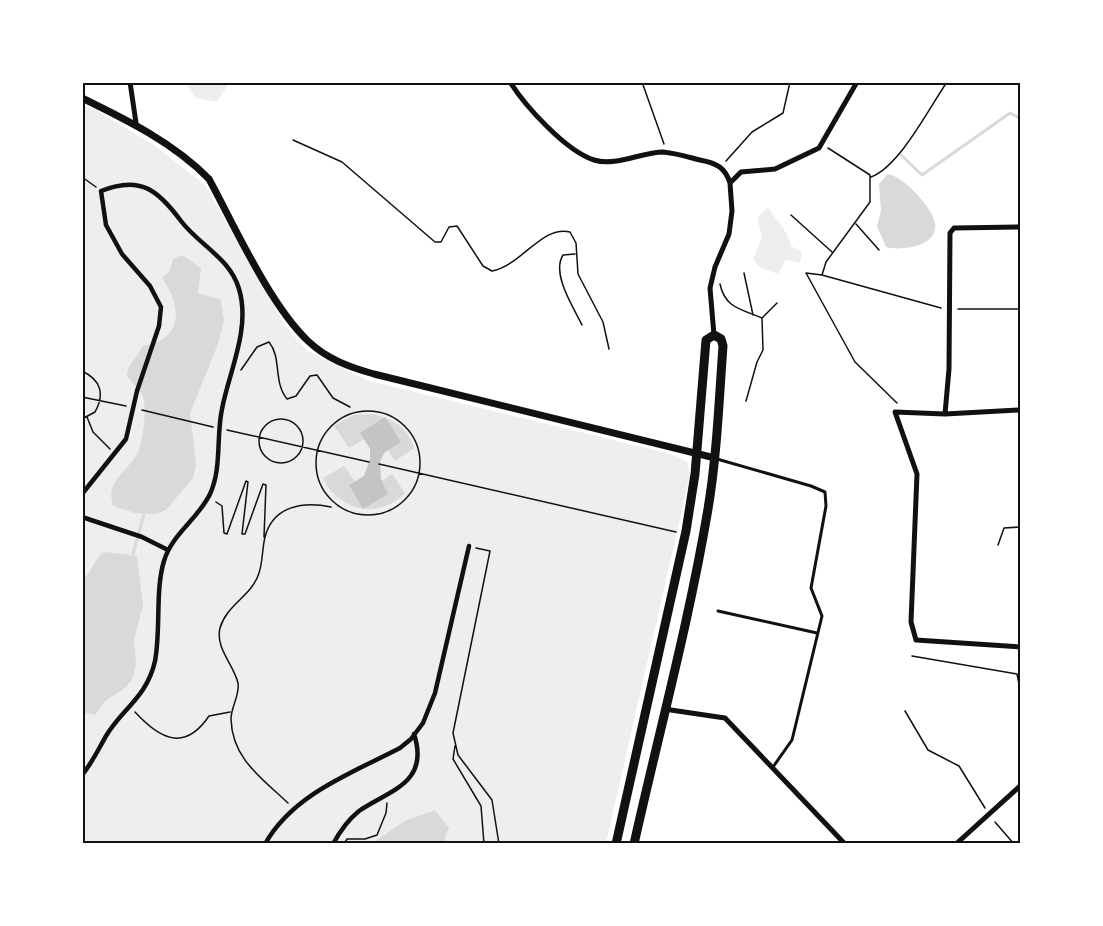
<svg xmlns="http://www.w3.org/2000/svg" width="1103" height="926" font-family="'DM Sans',sans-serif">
	<rect width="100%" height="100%" fill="#fff"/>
	<path fill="#eee" d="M186 83H229L217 102 195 98Z
		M83 106 94 109 154 145 205 185 285 325 306 350 369 381 671 454 687 461 690 475 606 843H83Z
		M768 207C776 221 788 230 791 246L802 252 800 263 786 260 778 274 759 267 753 259 762 237 757 218Z"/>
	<path fill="#d9d9d9" d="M888 174C904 177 932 207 935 223 939 248 898 251 886 247L877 226 881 211 879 184Z
		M182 255 201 268 198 293 221 300 224 321 218 344 190 413 196 465 193 478 166 510 156 514 135 513 113 506C105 481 127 472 137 454 143 442 148 406 142 394 138 388 131 382 127 376L128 369 143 346C184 339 182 306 162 278L169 272 173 259Z
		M372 414C393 419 408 427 414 448L395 461 376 432 349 448 334 426 353 415Z
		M344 466 363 493 392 474 405 493C379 520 338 511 323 478Z
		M105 552 137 556 143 605 134 640 136 664 133 678 126 687 104 702 95 715 87 713 83 716V578C94 572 93 558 105 552Z
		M435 810 449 828 445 837 446 843H372L405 821Z"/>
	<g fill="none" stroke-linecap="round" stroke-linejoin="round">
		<path stroke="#d9d9d9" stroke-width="3" d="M901 155 922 175 1010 113 1020 118
			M133 554 144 514"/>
	</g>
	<path fill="#c4c4c4" d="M385 417 401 442 385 452 380 461 381 479 388 494 363 509 349 485 364 476 370 459V449L360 433Z"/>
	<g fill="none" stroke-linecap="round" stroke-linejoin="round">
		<path stroke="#111" stroke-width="1.5" d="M642 82 664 144
			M293 140 342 162 435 242H441L449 227 457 226 483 266 492 271C522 265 542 225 570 232L576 243 578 274 603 322 609 349
			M828 148 870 175V202L826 262 822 275 941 308
			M726 161 752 132 783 113 790 82
			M82 177 96 187
			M871 177C900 166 929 108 947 82
			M791 215 832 252
			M856 224 879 250
			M575 254 563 255C551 274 574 308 582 325
			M744 273 753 315
			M822 275 806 273 855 362 897 403
			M720 284C725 308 741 309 762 318L777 303
			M958 309H1020
			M241 370 257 347 269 342C282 358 273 382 287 399L296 396 310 376 317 375 333 398 350 407
			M82 371C101 380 105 394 95 412L82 419
			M82 397 126 406
			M746 401 757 362 763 350 762 319
			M142 410 213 427
			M316 463a52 52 0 1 1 104 0a52 52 0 1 1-104 0Z
			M87 417 93 432 110 449
			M259 441a22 22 0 1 1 44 0a22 22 0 1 1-44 0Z
			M227 430 369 462
			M379 464 676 532
			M216 502 222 506 224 533 227 534 246 481 248 482 242 534H245L263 484 266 485 264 537
			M998 545 1004 528 1020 527
			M476 548 490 551 453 733 458 755 492 800 499 844
			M912 656 1017 674 1020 689
			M905 711 928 750 959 766 985 808
			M135 712C159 738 184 753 209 716L230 712
			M455 746 453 759 481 806 484 844
			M288 803C262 778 232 759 231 719 231 707 240 695 238 683 234 665 215 648 220 628 227 604 252 596 259 573 263 561 262 549 265 537 273 506 303 501 331 507
			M995 822 1014 844
			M344 844 347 839H365L377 835 386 813 387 803"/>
		<path stroke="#111" stroke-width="3" d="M717 459 811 486 825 492 826 506 811 588 822 616 792 740 773 767
			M718 611 817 633"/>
		<path stroke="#111" stroke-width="4.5" d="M82 494 126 439 137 391 159 326 161 307 150 286 122 254 106 225 101 191C140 175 158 190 181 221 199 245 230 258 239 289 251 328 229 372 222 409 216 437 222 468 210 494 198 519 172 534 164 561 155 590 161 630 155 661 147 697 122 709 106 736 98 750 92 763 82 775
			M82 517 142 537 168 550
			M265 844C293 794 352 773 400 748L411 739 423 723 435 693 469 546
			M333 844C339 833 349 819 359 811 390 790 430 783 414 734"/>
		<path stroke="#111" stroke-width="5" d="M130 82 136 123
			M510 82C526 107 566 151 594 160 615 167 642 152 663 152 675 153 688 157 700 160 716 163 725 167 730 183L741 172 775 169 819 148 857 82
			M714 335 710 288 715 267 729 234 732 211 730 183
			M1020 410 945 414 895 412 917 474 911 622 916 640 1020 647
			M945 414 949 369 950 233 954 228 1020 227
			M664 709 725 718 845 844
			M956 844 1020 786"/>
		<path stroke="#111" stroke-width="7" d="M82 98C127 120 174 143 209 179 235 227 270 305 308 341 327 359 349 367 374 374L715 458"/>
		<path stroke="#111" stroke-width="9" d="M616 844 686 531 695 474 706 340 714 335 721 339 723 346C719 400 717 455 708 509 689 622 659 732 634 844"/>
	</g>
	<rect width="1103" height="926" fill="none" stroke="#ffffff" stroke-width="168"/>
	<rect x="84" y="84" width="935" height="758" fill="none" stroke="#111" stroke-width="2"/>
</svg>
